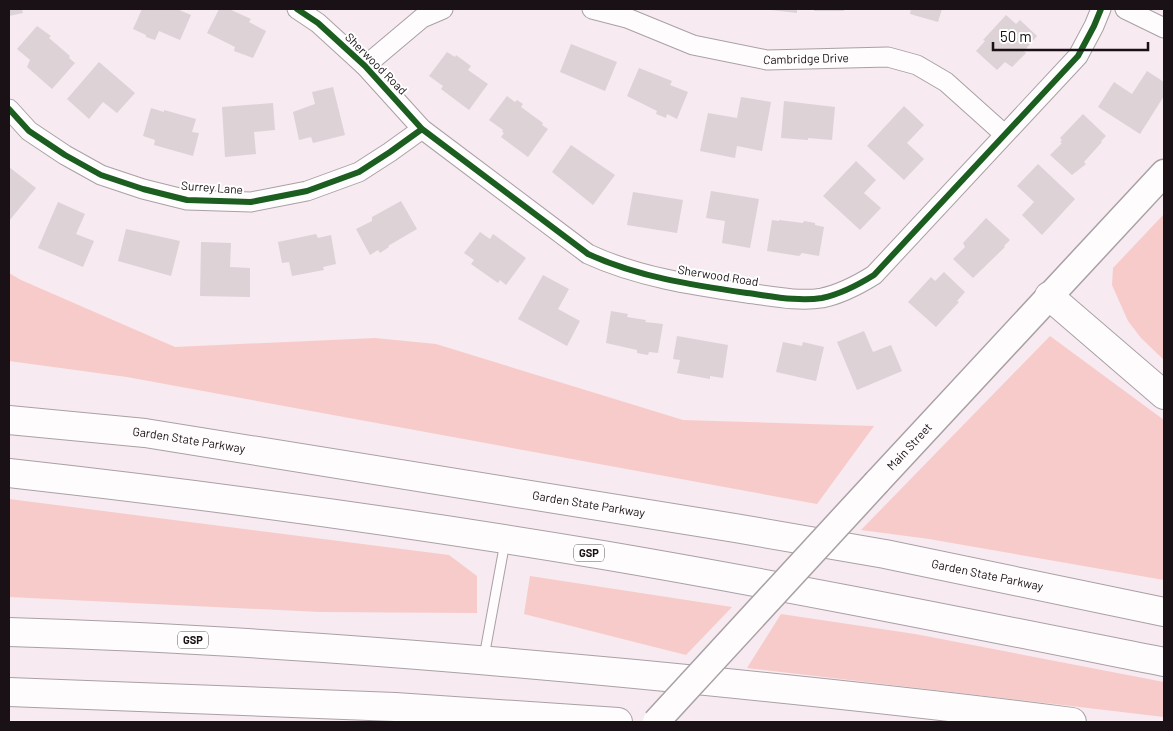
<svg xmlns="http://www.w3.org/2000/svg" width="1173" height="731" font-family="Barlow,sans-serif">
	<rect width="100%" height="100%" fill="#f7eaf1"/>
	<path fill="#f7cbc9" d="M1164 214V360L1141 338 1128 321 1112 285 1113 268Z
		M9 273 21 280 175 347 375 338 436 344 683 420 874 426 817 504 127 377 9 361Z
		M1050 336 1164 420V580L929 539 861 530Z
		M9 499 449 555 477 576V613L320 612 9 597Z
		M530 576 732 607 686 655 524 614Z
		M781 614 915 634 1164 682V717L747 668Z"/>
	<path fill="#ddd2d6" d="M9 9H22L23 13 9 16Z
		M142 9H177L191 15 180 40 159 31 155 40 146 37V35L133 29Z
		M219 9H229L251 19 249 22 266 31 253 58 234 51 235 47 207 33Z
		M761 9H797V13Z
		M814 9H844V11H814Z
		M911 9H942L938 22 910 14Z
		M1006 15 1016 24 1020 20 1037 36 1024 51 1026 53 1012 67 1005 62 997 70 976 51 985 41 983 40Z
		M37 26 51 36 49 38 70 56 69 58 75 63 52 89 27 67 30 60 17 49Z
		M571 44 617 62 605 91 560 72Z
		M447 52 455 57 456 55 471 66 468 70 488 84 469 110 441 89 443 86 429 76Z
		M99 62 135 93 117 113 103 102 89 119 67 99Z
		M639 68 672 81 670 85 688 92 677 119 667 114 666 118 656 114 657 111 627 96Z
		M1147 71 1164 82V96L1140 134 1098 107 1114 82 1132 94Z
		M333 87 345 135 313 143 311 137 299 140 293 112 315 104 312 92Z
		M507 96 515 102 517 100 523 104 521 107 543 123 542 125 548 129 528 157 501 137 504 133 502 132 503 130 489 120Z
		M741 97 771 102 762 151 737 146 735 158 700 151 708 113 737 118Z
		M784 101 835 107 832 140 808 138V140L781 138Z
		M273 103 275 130 254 132 256 154 225 157 222 107Z
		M904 106 924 125 907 143 924 159 904 180 867 146Z
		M151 108 164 112V110L196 119 192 132 199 133 193 156 154 145 155 140 143 136Z
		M1083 114 1106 136 1101 141 1102 142 1084 162 1086 164 1072 175 1050 155 1062 143 1060 142 1062 140 1060 138Z
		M571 145 615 175 593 205 552 172Z
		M856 161 876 180 864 193 881 208 860 230 823 196Z
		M1038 164 1075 199 1042 235 1022 215 1034 202 1017 186Z
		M9 167 36 188 9 221Z
		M711 191 759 199 750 248 722 243 725 221 706 218Z
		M633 192 683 200 677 233 627 225Z
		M401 201 417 229 388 246 389 247 380 253 378 250 370 255 356 229 372 221V217Z
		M58 202 85 214 76 234 94 241 83 267 38 248Z
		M986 218 1010 240 1004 246 1005 247 973 278 953 259 965 247 963 243Z
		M772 220 779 221V220L803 223 804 221 815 223V225L824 227 819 256 802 253 799 256 767 251Z
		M126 229 180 241 171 276 118 261Z
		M480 232 490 239 493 234 526 258 506 285 500 280 498 283 471 264 474 260 464 253Z
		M316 234 318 238 331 235 336 264 323 267 324 270 292 276 289 262 282 263 278 242Z
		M201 242 231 243 230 267 250 268V297L200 296Z
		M944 272 965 292 957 301 959 302 936 327 908 302 931 277 935 281Z
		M543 275 569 289 558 309 580 321 567 346 518 319Z
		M611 311 628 314 627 317 646 320 645 322 663 324 658 353 649 352 648 355 637 353V350L606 343Z
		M864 331 873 352 891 345 902 371 857 390 837 342Z
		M677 336 728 345 723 378 710 376V379L677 373 680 360 673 359Z
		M783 342 802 346 803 342 824 347 816 381 776 372Z"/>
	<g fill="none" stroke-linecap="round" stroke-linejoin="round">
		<g stroke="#a9a0a5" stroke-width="11">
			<path id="service" d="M484 657 505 542"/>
		</g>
		<g stroke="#a9a0a5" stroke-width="21">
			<g id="minor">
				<path d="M297 9 318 23 365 66 422 129 588 254C638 277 692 285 747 293 771 296 798 302 822 298 841 294 858 285 874 275L1078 56 1094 26 1101 9"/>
				<path id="s1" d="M592 9 627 18 693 45 767 60 888 57 917 65 946 82 1004 134"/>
				<path d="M1125 9 1164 28"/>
				<path d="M365 66 422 18 443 9"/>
				<path d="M9 109 29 131 65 155 101 175 143 189 187 200 251 202 307 191 359 172 390 152 422 129"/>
			</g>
		</g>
		<g stroke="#a9a0a5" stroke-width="29">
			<g id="secondary">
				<path id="s2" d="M877 482 1164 173"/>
			</g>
		</g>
		<g stroke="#a9a0a5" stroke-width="30">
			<g id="motorway">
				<path d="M1049 296 1164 395"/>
				<path id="s3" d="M9 420 145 433 735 528 885 554 1164 612"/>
				<path d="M9 473C207 495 406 522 603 555 791 587 978 625 1164 662"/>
				<path d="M9 632C218 638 426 654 635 674 780 688 926 703 1072 722"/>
				<path d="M9 692 395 707 618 722"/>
			</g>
		</g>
		<use href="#service" stroke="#fefcfd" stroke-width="9"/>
		<use href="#minor" stroke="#fefcfd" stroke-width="19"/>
		<use href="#secondary" stroke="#fefcfd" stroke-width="26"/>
		<use href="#motorway" stroke="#fefcfd" stroke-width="28"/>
		<g stroke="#a9a0a5" stroke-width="29" stroke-linecap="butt">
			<path id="secondary-bridge" d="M656 722 877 482"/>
		</g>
		<use href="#secondary-bridge" stroke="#fefcfd" stroke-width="26"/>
		<g stroke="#fff" stroke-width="9">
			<path id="cycleway" d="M297 9 318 23 365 66 422 129 588 254C638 277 692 285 747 293 771 296 798 302 822 298 841 294 858 285 874 275L1078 56 1094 26 1101 9
				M9 109 29 131 65 155 101 175 143 189 187 200 251 202 307 191 359 172 390 152 422 129"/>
		</g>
		<use href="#cycleway" stroke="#1b5e20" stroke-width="6"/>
	</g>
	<g text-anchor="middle" stroke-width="4" stroke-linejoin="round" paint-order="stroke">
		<g fill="#fff" stroke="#5e585b" stroke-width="1">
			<rect x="574" y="544.5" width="30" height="17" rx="4"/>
			<rect x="178" y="631.5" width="30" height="17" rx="4"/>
		</g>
		<g font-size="11" font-weight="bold" fill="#191115">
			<text x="589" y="557">GSP</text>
			<text x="193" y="644">GSP</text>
		</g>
		<g font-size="12" fill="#191115" stroke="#fff">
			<text dy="4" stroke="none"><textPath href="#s1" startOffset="222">Cambridge Drive</textPath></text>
			<text transform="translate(376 64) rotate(45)" y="4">Sherwood Road</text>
			<text transform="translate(212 188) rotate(4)" y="4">Surrey Lane</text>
			<text transform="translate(718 276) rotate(9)" y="4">Sherwood Road</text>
			<text dy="4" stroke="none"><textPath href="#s3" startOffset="181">Garden State Parkway</textPath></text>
			<text dy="4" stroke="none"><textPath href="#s2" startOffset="48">Main Street</textPath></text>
			<text dy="4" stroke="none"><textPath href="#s3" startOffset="586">Garden State Parkway</textPath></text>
			<text dy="4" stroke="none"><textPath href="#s3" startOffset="991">Garden State Parkway</textPath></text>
		</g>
	</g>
	<rect width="1173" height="731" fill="none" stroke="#191115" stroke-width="20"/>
	<path d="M993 42v8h155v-8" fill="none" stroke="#191115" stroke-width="2.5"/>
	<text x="1000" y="42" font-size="15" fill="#191115" stroke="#ffffff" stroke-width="4" paint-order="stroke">50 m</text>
</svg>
